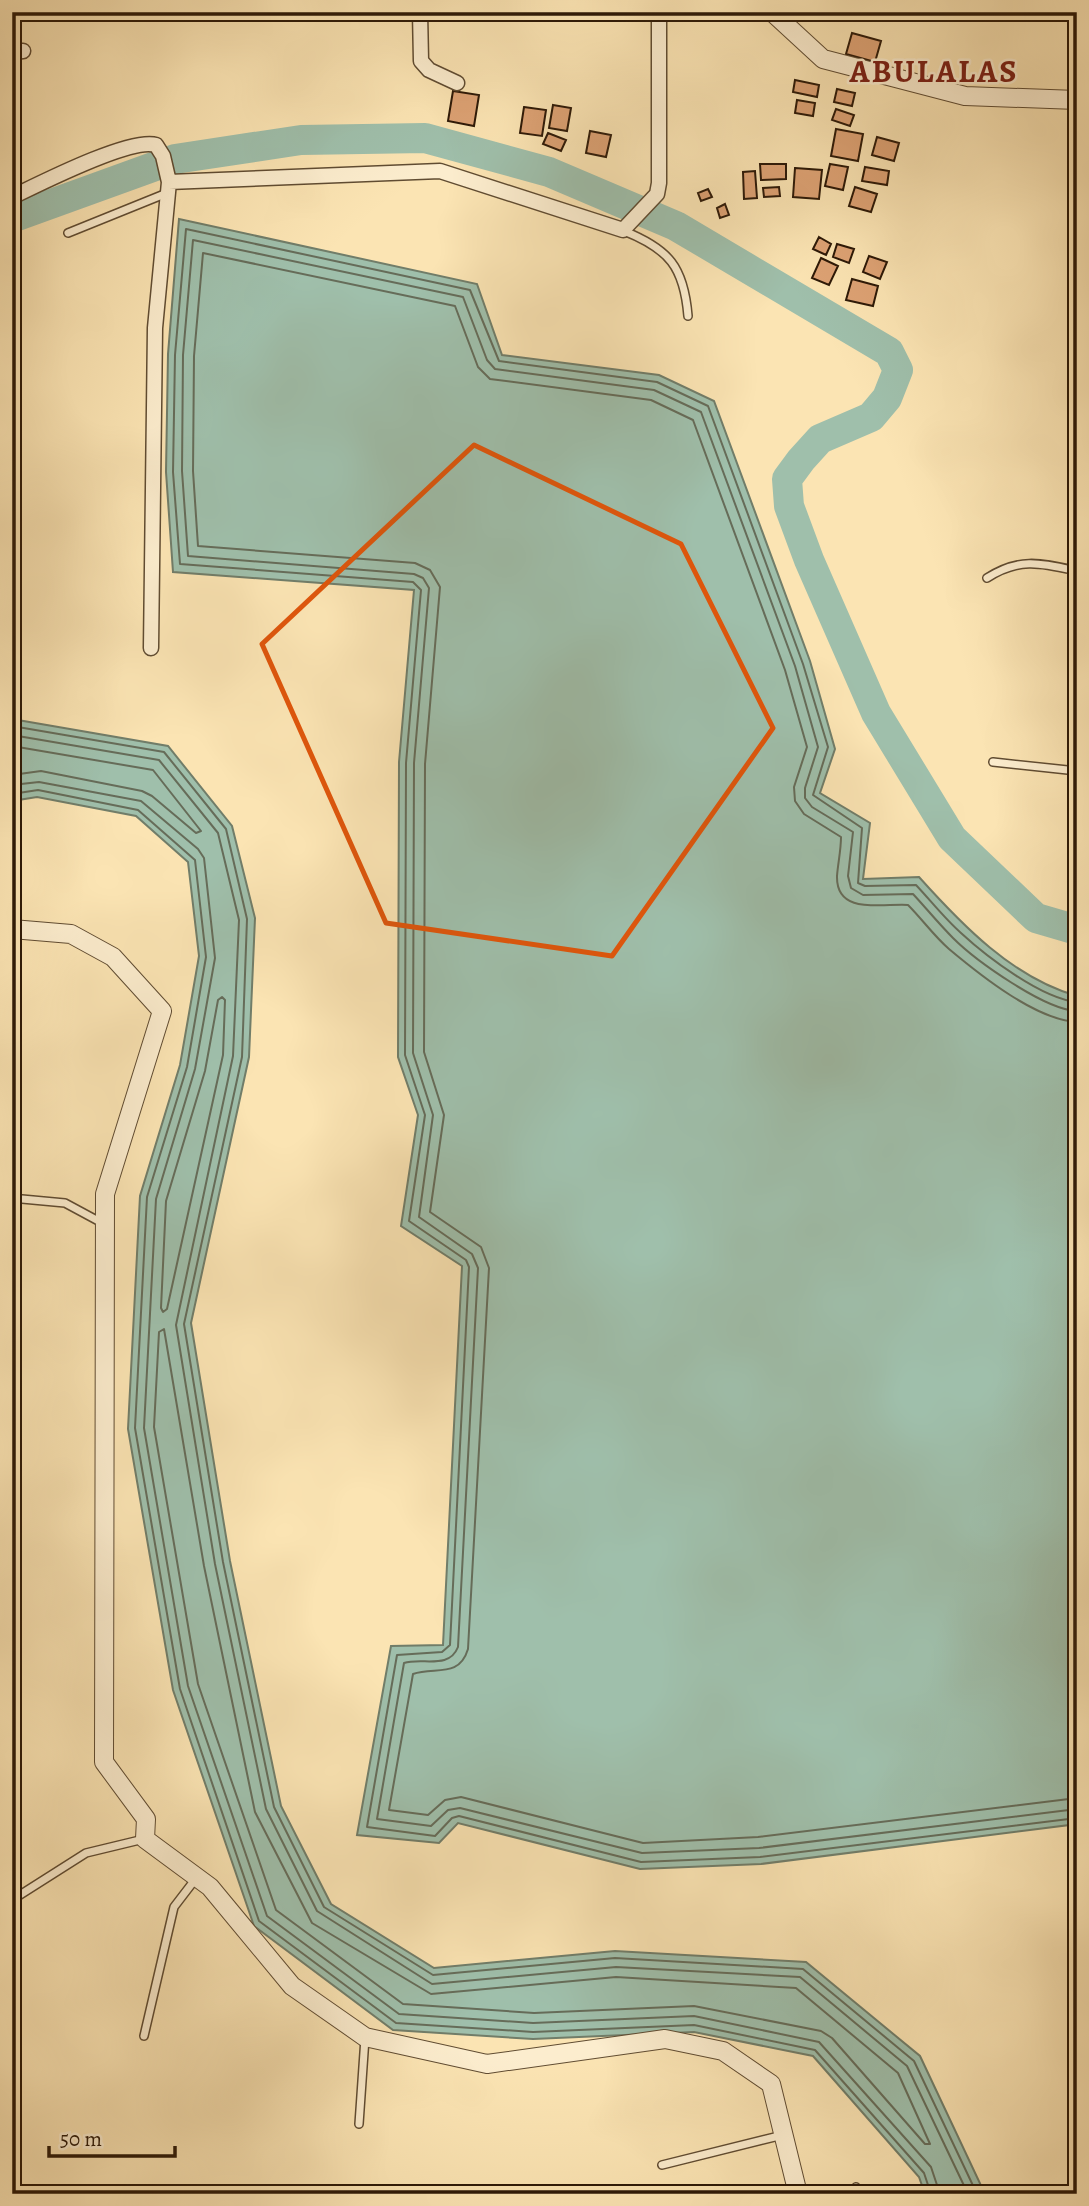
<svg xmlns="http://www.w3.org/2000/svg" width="1089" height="2206" font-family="Alegreya,serif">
	<rect width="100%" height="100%" fill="#fbe4b3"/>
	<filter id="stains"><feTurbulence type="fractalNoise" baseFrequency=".00286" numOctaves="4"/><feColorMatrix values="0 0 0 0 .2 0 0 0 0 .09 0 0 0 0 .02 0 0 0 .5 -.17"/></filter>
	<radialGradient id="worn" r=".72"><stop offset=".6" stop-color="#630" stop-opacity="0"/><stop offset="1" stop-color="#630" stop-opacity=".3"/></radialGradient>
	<path fill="#9fbfab" stroke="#717d69" stroke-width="2" d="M179 219 477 284 502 355 659 375 714 401 810 661 835 749 820 793 870 823 863 879 919 877C962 925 1013 978 1077 996V1824L761 1864 640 1869 458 1823 439 1843 357 1835 391 1646 443 1645 462 1266 401 1226 418 1115 398 1057 399 762 414 590 173 572 166 472 168 354Z
		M12 719 168 746 232 826 255 918 249 1057 191 1323 230 1561 281 1806 331 1904 434 1968 615 1951 806 1962 920 2056 985 2194H925L919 2177 813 2056 694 2032 533 2039 393 2030 254 1926 173 1690 128 1429 140 1196 180 1065 199 956 188 862 136 816 37 797 12 801Z"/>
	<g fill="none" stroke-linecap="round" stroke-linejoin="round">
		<path stroke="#666c59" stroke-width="2" d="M12 726 164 752 226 829 247 919 242 1057 184 1324 223 1562 274 1807 324 1907 433 1975 615 1958 803 1969 914 2061 977 2194
			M12 735 159 760 218 833 239 920 233 1056 176 1325 215 1564 266 1809 317 1911 432 1984 616 1967 800 1977 907 2066 968 2194
			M12 746 153 770 201 831 196 833 152 796 142 791 41 771 12 775
			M12 785 39 782 141 801 198 849 204 858 215 958 195 1069 156 1199 144 1428 188 1686 267 1916 399 2014 533 2023 694 2016 819 2042 931 2167 940 2194
			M12 794 38 790 138 810 195 860 206 957 187 1067 147 1197 135 1428 180 1689 259 1921 396 2023 533 2032 694 2025 815 2050 924 2173 931 2194
			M222 997 225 1000 223 1055 167 1309 163 1312 161 1308 166 1201 205 1071 218 1000Z
			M1077 1002C1042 999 987 957 961 933 945 919 931 901 916 885L865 886 858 883 862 828 813 795 828 747 803 664 708 406 657 382 499 361 470 290 186 229 175 355 173 472 180 564 413 582 421 590 406 763 405 1055 425 1115 409 1221 466 1260 469 1267 450 1645 442 1652 397 1655 367 1827 435 1836 452 1818 459 1816 641 1862 760 1857 1077 1818
			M1077 1011C1045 1010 976 961 953 938 939 924 926 908 913 894L863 895 851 888 848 876 853 832 812 807 805 798V788L818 747 795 666 701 412 654 390 495 369 487 360 463 297 193 240 183 355 182 471 188 556 414 574 423 578 429 588 414 763 413 1053 433 1115 419 1217 472 1254 478 1268 458 1647C449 1670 422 1657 404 1663L377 1819 431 1826 448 1810 460 1808 642 1853 759 1848 1077 1809
			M1077 1022C1036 1020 980 975 949 949 934 936 922 919 908 905 884 903 836 916 837 876 838 863 841 850 841 837L804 814 795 801 794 787 807 747 785 670 693 420 651 400 490 379 478 367 455 306 203 253 194 356 193 471 198 546 415 563 430 570 440 587 425 764 424 1052 444 1115 430 1212 481 1247 489 1268 468 1649C459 1679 434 1666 413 1674L389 1810 428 1815 445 1800 461 1797 643 1843 758 1837 1077 1798
			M164 1329 204 1566 255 1812 312 1923 431 1994 616 1977 796 1988 898 2073 930 2144H925L832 2038 821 2031 694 2006 534 2013 403 2004 276 1910 198 1684 154 1427 159 1332Z"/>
		<path stroke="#9fbfab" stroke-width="30" d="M12 218 175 159 301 140 425 138 549 172 676 226 889 352 898 370 887 398 871 417 820 439 801 460 787 479 789 506 809 560 876 713 952 838 1036 918 1077 930"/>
	</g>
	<path fill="#dda274" stroke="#2d1907" stroke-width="2" d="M852 33 881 41 875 62 846 54Z
		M795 80 819 85 817 97 793 92Z
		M837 89 855 93 852 106 834 102Z
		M453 91 479 95 474 126 448 121Z
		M797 100 815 103 813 116 795 113Z
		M553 105 571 108 567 131 549 128Z
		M524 107 546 110 542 136 520 133Z
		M836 109 854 115 850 126 832 120Z
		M836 129 863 134 858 161 831 156Z
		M590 131 611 135 606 157 586 153Z
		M548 133 566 140 561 151 543 144Z
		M877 137 899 143 894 161 872 155Z
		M760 164H786V179L761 180Z
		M830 164 848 167 843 190 825 186Z
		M865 167 889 171 887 185 862 181Z
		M795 168 822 170 819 199 793 197Z
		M755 171 757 198 744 199 743 172Z
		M779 187 780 196 764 197 763 188Z
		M855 187 877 194 871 212 849 206Z
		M708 189 712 197 701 201 698 193Z
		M725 204 729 215 720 218 717 208Z
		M819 237 831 244 826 255 813 249Z
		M837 244 854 249 849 263 833 257Z
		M869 256 887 262 880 279 863 272Z
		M821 258 838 266 829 285 812 278Z
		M852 279 878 286 873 306 846 300Z"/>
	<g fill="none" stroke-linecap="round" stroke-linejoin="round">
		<g stroke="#604c32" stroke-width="10">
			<path id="service" d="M624 231C669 249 684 267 688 316
				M68 233 167 193
				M987 578C1020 557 1041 563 1077 571
				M993 762 1077 771
				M22 1199 65 1203 104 1224
				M12 1900 86 1853 144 1839
				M144 2036 174 1907 197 1877
				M359 2124 365 2038
				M662 2165 783 2135
				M856 2187 857 2194"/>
		</g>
		<g stroke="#604c32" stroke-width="17">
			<path id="minor" d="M420 12 421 61 429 70 457 83
				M12 52 23 51
				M169 182 440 171 623 230 657 194 659 183V12
				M12 197C39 184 131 137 156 145L163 156 169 182 155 328 151 648"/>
		</g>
		<g stroke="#604c32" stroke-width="20">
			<path id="tertiary" d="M772 12 823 59 965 96 1077 100
				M12 929 71 934 113 957 162 1011 105 1194 104 1762 146 1819 145 1839 210 1887 292 1986 365 2037 487 2064 665 2039 723 2051 771 2084 798 2194"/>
		</g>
		<use href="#service" stroke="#fcedce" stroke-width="7"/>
		<use href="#minor" stroke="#fcedce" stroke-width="14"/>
		<use href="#tertiary" stroke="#fcedce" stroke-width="18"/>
	</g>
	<path fill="none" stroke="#df560c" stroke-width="5" stroke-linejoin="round" d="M474 445 681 544 773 728 612 956 386 923 262 644Z"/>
	<g text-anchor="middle" stroke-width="5" stroke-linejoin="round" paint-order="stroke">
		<g font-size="32" font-weight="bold" letter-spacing="2" fill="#7a1f14" stroke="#fcedce">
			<text x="934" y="82">ABULALAS</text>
		</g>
	</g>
	<rect width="1089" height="2206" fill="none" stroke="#fbe4b3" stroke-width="42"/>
	<rect x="14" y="14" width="1061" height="2178" fill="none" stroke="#2d1907" stroke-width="3.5"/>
	<rect x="21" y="21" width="1047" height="2164" fill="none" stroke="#2d1907" stroke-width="2"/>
	<path d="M49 2146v10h126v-10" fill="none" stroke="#2d1907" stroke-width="3.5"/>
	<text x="60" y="2146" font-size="21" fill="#2d1907" stroke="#fcedce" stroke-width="5" paint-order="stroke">50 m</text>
	<rect width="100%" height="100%" filter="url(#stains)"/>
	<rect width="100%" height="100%" fill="url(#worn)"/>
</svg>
